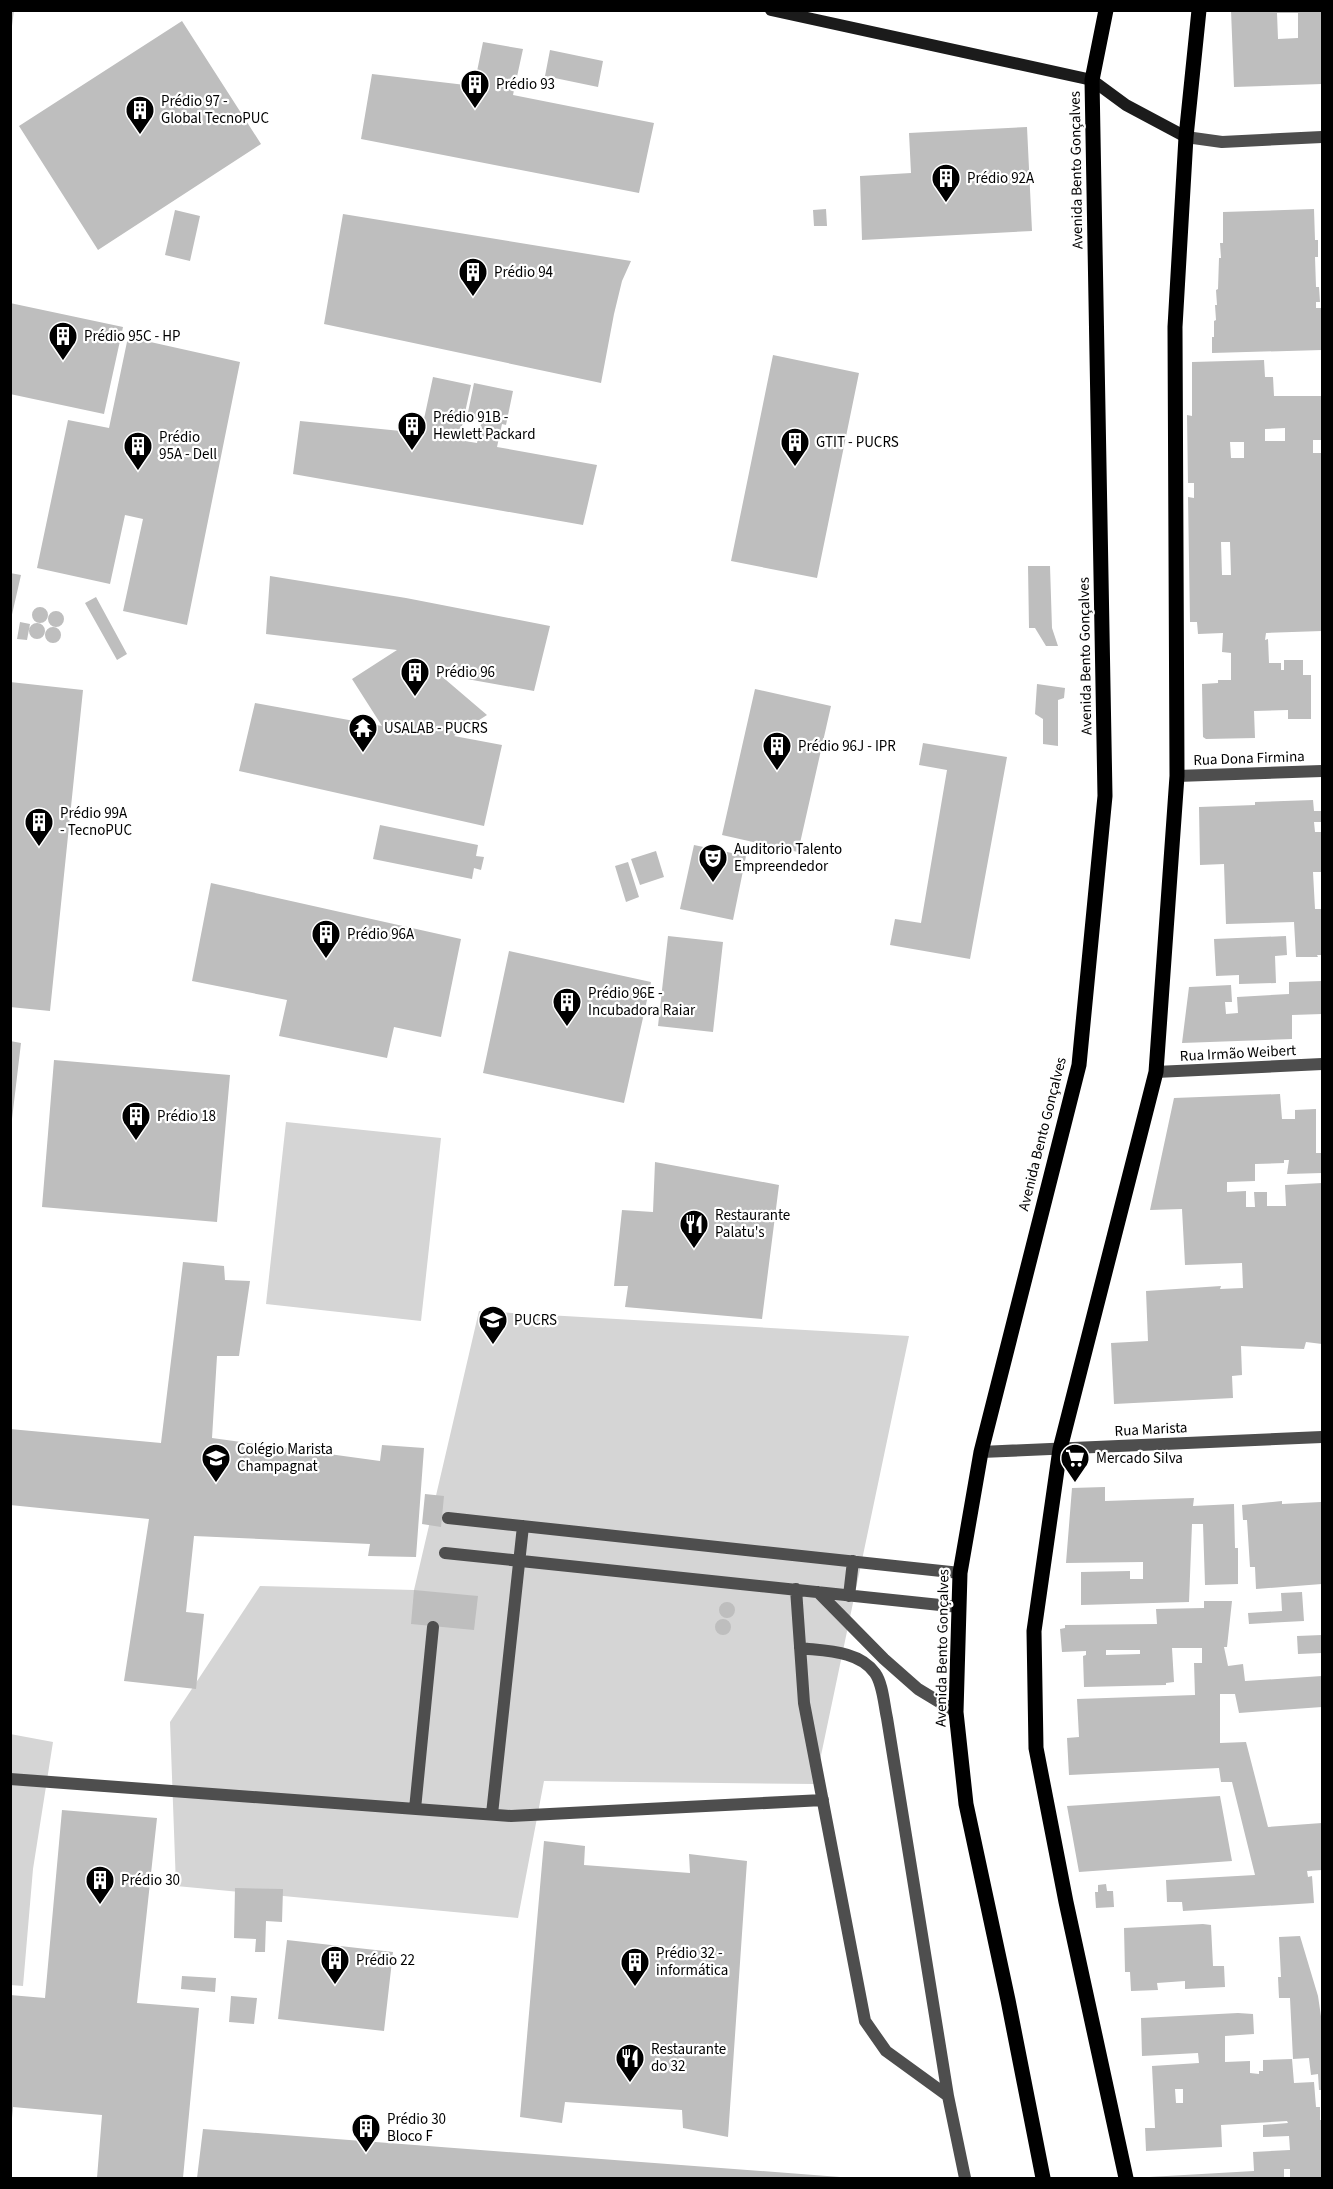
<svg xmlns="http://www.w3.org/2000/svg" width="1333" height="2189" font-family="'Source Sans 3',sans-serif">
	<rect width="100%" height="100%" fill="#fff"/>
	<path fill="#d5d5d5" d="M286 1122 441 1138 421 1321 266 1304Z
		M479 1311 909 1336 815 1784 544 1781 518 1918 176 1886 170 1722 260 1586 414 1590Z
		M10 1734 53 1742 33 1869 23 1986 10 1985Z"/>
	<path fill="#bebebe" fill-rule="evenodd" d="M10 10H14L12 26H10Z
		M1231 10H1322V84L1234 87ZM1277 13H1298V38L1278 39Z
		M182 21 261 144 98 250 19 126Z
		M483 42 523 49 513 95 654 123 639 193 361 139 372 74 474 86Z
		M550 50 603 61 598 87 545 76Z
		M1027 127 1032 231 862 240 860 176 911 173 909 133Z
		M826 209 827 226H814L813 210Z
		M1314 209 1315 240H1318V257H1315L1316 287H1319L1320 302H1316V308H1322V350L1212 353V337H1214V321L1216 320 1215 305H1217L1216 290 1218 289 1219 258H1221L1220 243H1223V212Z
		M175 210 200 216 190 261 165 255Z
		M343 214 631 261 622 281 614 314 601 383 324 324Z
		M10 303 123 327 104 414 10 394Z
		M128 337 240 362 187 625 123 611 143 519 125 515 110 584 37 568 68 420 109 428Z
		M773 355 859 373 817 578 731 561Z
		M1264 360 1265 377H1273L1274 396H1322V440H1313V453H1322V631L1266 633 1265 640 1268 639 1269 663H1281V670H1284V660H1303V675H1311V719H1288V710L1254 711 1255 738 1206 739 1203 737 1202 684 1218 683V680H1231V653L1222 652 1223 633 1198 634 1197 622H1190L1188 497 1194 498V483H1188L1187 415 1192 416V362ZM1285 428V441H1265V429ZM1230 442H1244V458H1231ZM1221 542H1230L1231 575H1222Z
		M433 377 471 385 459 440 477 443 482 420 467 417 474 383 513 391 506 425 502 424 497 447 597 465 583 525 293 474 300 421 421 433Z
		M1028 566H1050L1052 628 1058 646H1046L1035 628H1029Z
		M10 573 21 575 11 619H10Z
		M270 576 406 598 550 626 534 691 439 674 487 715 454 736 502 745 484 826 239 771 255 703 382 726 352 679 397 650 266 634Z
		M96 597 127 654 117 660 85 603Z
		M32 615a8 8 0 1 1 16 0a8 8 0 1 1-16 0Z
		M48 619a8 8 0 1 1 16 0a8 8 0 1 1-16 0Z
		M20 622 30 624 27 640 17 639Z
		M29 631a8 8 0 1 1 16 0a8 8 0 1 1-16 0Z
		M45 635a8 8 0 1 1 16 0a8 8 0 1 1-16 0Z
		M10 682 83 690 50 1011 10 1007Z
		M1037 684 1065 688 1064 698 1058 700V746L1043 744V719L1035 714Z
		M755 689 831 706 798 852 722 835Z
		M923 743 1007 757 970 959 890 945 895 919 921 923 947 770 919 765Z
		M1313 800 1314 811H1321L1322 822H1314L1315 832H1322V872H1313L1315 909H1322V955H1317L1318 957H1296L1294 922 1226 924 1224 864 1200 865 1199 807 1255 805V802Z
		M380 825 478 845 476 856 484 857 481 870 474 868 472 879 373 859Z
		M694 845 746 856 733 920 680 909Z
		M656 851 664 877 640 885 631 859Z
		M628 862 639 897 626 902 615 866Z
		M211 883 461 939 441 1037 394 1027 387 1058 279 1036 287 1000 192 981Z
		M668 936 723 942 713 1032 658 1026Z
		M1286 936 1287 955 1275 956 1276 983 1239 984V975L1216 976 1214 939Z
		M509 951 651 982 624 1103 483 1073Z
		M1322 981V1014L1292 1015V1039L1182 1043 1189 987 1231 985 1232 1002H1225L1226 1014 1238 1013 1237 997 1289 994V982Z
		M10 1041 21 1043 12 1119H10Z
		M54 1060 230 1075 217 1222 42 1207Z
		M1280 1094 1282 1119H1295V1110L1316 1109V1153H1322V1173L1287 1174 1289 1160H1284V1163L1255 1164V1181L1227 1182V1192L1246 1191V1207H1255L1254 1192H1267V1206H1286L1285 1185 1322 1183V1344L1306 1342 1304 1349 1241 1346 1242 1375 1232 1376 1233 1398 1114 1404 1111 1343 1148 1341 1146 1291 1221 1286 1220 1289 1243 1288 1242 1263 1185 1265 1182 1209 1150 1210 1174 1098Z
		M655 1162 779 1185 762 1319 625 1307 628 1286H614L622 1210 653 1212Z
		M183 1262 224 1266 225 1280 250 1281 239 1356H217L212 1438 380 1461 382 1445 424 1448 416 1557 368 1556 370 1544 194 1536 186 1612 204 1614 196 1689 124 1681 149 1519 10 1505V1429L161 1443Z
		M1105 1487V1501L1194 1498 1193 1506 1234 1504 1235 1548H1238V1584L1205 1585 1203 1524H1192L1189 1602 1081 1605V1572L1130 1571V1579H1143V1562L1066 1563 1072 1488Z
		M425 1494 444 1496 441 1527 422 1524Z
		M1282 1501V1504L1321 1502 1322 1584 1256 1589 1255 1567H1250L1247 1520H1243L1242 1505Z
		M414 1590 478 1596 474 1630 411 1624Z
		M1302 1592 1304 1621 1249 1624 1248 1613 1282 1611 1281 1593Z
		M1204 1601H1232L1227 1647H1224L1228 1666 1243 1664 1245 1681 1322 1676V1707L1239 1713 1235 1694H1220V1743L1246 1742 1268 1827 1322 1823V1870L1307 1871 1308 1877 1312 1876 1314 1903 1183 1911 1182 1902H1167L1166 1880 1255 1875 1232 1782H1221L1219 1768 1069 1775 1067 1738 1079 1737 1077 1699 1195 1695 1194 1663H1202V1648H1172L1174 1682 1166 1683V1685L1084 1687 1083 1656 1086 1655V1651L1062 1652 1060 1629 1065 1628V1625L1157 1624 1156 1609 1204 1608ZM1106 1650H1140V1654L1106 1655Z
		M719 1610a8 8 0 1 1 16 0a8 8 0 1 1-16 0Z
		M715 1627a8 8 0 1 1 16 0a8 8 0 1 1-16 0Z
		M1322 1635V1653L1298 1654 1297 1636Z
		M1220 1796 1232 1861 1079 1872 1067 1806Z
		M62 1810 157 1818 137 2003 199 2008 183 2178H97L102 2115 13 2107 12 2118H10V1995L45 1998Z
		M544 1841 585 1846 584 1865 690 1873 689 1854 747 1861 728 2137 683 2128 682 2110 565 2102 562 2123 520 2117Z
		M1106 1884 1107 1891H1113L1114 1907 1096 1908 1095 1892H1098V1885Z
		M235 1888 283 1889 282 1922 266 1921 265 1952H255L256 1939 234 1938Z
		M1203 1924 1211 1925 1213 1966H1224L1225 1987 1185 1989V1981L1157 1983 1158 1990 1131 1991 1130 1972H1125L1124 1928Z
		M1300 1936 1318 1996 1322 2023V2090H1319L1318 2074 1311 2075 1309 2058 1293 2059 1290 1998H1279L1278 1977H1281L1279 1937Z
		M287 1940 393 1952 384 2031 278 2019Z
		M182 1976 216 1978 215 1992 181 1989Z
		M231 1996 257 1998 254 2024 229 2022Z
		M1238 2013 1253 2014 1254 2034 1225 2036V2062L1250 2061V2073L1259 2074V2071H1263V2060L1292 2059 1294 2083 1314 2082 1316 2107H1320V2120H1322V2178H1290V2169H1284V2178H1149V2177L1254 2171 1253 2152 1290 2150 1289 2136 1263 2137V2125L1288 2123 1287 2121 1221 2125 1222 2147 1146 2151 1145 2128H1155L1152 2066 1199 2063 1198 2053 1142 2056 1141 2018ZM1175 2089H1183V2103H1176Z
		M203 2129 840 2177V2178H197Z"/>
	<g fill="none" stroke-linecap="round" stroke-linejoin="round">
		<path stroke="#4e4e4e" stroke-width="12" d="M1177 776 1322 771
			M1156 1072 1322 1064
			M448 1518 960 1573
			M445 1553 959 1607
			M796 1589 804 1703 865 2021 886 2051 948 2096
			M818 1592 884 1659 918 1689 956 1712
			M849 1596 853 1561
			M800 1648C824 1651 859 1650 875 1673 883 1684 884 1705 887 1718L948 2096 965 2178
			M10 1779 511 1816 823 1800
			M415 1809 433 1627
			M492 1814 523 1526"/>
		<path stroke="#4e4e4e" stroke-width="12" d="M1186 137 1222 142 1322 137
			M981 1452 1322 1437"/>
		<path stroke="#1b1b1b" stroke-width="12" d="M771 10 1092 80 1126 105 1186 137"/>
		<path stroke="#000" stroke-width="15" d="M1043 2178 1008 2000 966 1804 956 1712 960 1573 981 1452 1079 1065 1105 796 1092 80 1106 10
			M1126 2178 1066 1902 1036 1748 1034 1631 1060 1449 1156 1072 1177 776 1175 327 1186 137 1199 10"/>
	</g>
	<defs>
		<g id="building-pin" transform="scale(1.5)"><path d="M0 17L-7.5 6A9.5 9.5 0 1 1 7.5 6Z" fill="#000" stroke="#fff"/><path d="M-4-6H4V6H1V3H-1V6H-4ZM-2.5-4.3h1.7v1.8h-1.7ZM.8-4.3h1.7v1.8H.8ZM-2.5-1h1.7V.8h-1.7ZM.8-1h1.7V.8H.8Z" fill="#fff"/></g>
		<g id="temple-pin" transform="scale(1.5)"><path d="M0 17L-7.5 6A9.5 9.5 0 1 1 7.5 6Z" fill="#000" stroke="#fff"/><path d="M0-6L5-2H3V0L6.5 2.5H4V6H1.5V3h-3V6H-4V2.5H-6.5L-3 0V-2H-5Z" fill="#fff"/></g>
		<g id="theatre-pin" transform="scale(1.5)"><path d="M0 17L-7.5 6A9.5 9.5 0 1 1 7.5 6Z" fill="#000" stroke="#fff"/><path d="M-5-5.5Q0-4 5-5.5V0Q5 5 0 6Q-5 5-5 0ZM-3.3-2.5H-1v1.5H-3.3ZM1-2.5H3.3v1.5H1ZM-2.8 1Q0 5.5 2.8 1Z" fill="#fff"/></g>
		<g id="restaurant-pin" transform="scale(1.5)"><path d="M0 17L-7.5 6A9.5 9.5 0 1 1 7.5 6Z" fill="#000" stroke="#fff"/><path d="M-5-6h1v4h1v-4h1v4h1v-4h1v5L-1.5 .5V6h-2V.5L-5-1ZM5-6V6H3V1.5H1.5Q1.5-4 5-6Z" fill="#fff"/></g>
		<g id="university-pin" transform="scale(1.5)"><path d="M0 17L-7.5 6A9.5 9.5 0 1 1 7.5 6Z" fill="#000" stroke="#fff"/><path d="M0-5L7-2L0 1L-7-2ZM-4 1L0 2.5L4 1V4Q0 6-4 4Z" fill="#fff"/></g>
		<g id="school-pin" transform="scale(1.5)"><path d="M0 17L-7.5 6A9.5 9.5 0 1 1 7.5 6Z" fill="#000" stroke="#fff"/><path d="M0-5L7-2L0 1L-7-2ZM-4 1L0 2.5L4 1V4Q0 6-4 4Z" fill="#fff"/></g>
		<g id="supermarket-pin" transform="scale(1.5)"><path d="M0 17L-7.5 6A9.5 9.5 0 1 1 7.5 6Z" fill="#000" stroke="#fff"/><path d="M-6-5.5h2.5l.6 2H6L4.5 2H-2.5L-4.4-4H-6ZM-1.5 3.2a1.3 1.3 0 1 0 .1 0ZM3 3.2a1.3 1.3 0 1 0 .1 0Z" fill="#fff"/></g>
	</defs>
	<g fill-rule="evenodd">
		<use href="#building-pin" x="475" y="84"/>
		<use href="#building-pin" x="140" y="110"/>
		<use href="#building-pin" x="946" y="178"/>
		<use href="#building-pin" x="473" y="272"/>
		<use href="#building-pin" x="63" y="336"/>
		<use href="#building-pin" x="412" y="426"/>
		<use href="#building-pin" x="795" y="442"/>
		<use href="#building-pin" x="138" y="446"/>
		<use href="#building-pin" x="415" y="672"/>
		<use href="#temple-pin" x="363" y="728"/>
		<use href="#building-pin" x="777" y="746"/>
		<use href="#building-pin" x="39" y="822"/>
		<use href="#theatre-pin" x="713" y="858"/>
		<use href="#building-pin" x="326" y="934"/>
		<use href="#building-pin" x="567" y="1002"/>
		<use href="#building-pin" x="136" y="1116"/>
		<use href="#restaurant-pin" x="694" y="1224"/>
		<use href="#university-pin" x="493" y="1320"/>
		<use href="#school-pin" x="216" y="1458"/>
		<use href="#supermarket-pin" x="1075" y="1458"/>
		<use href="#building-pin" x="100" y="1880"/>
		<use href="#building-pin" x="335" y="1960"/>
		<use href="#building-pin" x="635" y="1962"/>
		<use href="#restaurant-pin" x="630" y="2058"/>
		<use href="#building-pin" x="366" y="2128"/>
	</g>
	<g text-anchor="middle" stroke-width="4.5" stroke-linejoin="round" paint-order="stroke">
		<g font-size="15" fill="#000" stroke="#fff" text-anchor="start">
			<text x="496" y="89">Prédio 93</text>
			<text x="161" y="106">Prédio 97 -<tspan x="161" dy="17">Global TecnoPUC</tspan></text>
			<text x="967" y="183">Prédio 92A</text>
			<text x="494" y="277">Prédio 94</text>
			<text x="84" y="341">Prédio 95C - HP</text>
			<text x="433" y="422">Prédio 91B -<tspan x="433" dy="17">Hewlett Packard</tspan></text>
			<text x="159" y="442">Prédio<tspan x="159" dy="17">95A - Dell</tspan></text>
			<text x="816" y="447">GTIT - PUCRS</text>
			<text x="436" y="677">Prédio 96</text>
			<text x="384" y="733">USALAB - PUCRS</text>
			<text x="798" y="751">Prédio 96J - IPR</text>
			<text x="60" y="818">Prédio 99A<tspan x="60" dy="17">- TecnoPUC</tspan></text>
			<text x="734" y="854">Auditorio Talento<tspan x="734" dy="17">Empreendedor</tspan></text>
			<text x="347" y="939">Prédio 96A</text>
			<text x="588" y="998">Prédio 96E -<tspan x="588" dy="17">Incubadora Raiar</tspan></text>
			<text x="157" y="1121">Prédio 18</text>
			<text x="715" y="1220">Restaurante<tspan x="715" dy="17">Palatu's</tspan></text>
			<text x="514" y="1325">PUCRS</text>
			<text x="237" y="1454">Colégio Marista<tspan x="237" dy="17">Champagnat</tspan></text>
			<text x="1096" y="1463">Mercado Silva</text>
			<text x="121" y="1885">Prédio 30</text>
			<text x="656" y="1958">Prédio 32 -<tspan x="656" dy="17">informática</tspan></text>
			<text x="356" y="1965">Prédio 22</text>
			<text x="651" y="2054">Restaurante<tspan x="651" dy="17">do 32</tspan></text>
			<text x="387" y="2124">Prédio 30<tspan x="387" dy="17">Bloco F</tspan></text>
		</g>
		<g font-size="15" fill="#000" stroke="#fff">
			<text transform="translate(1076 170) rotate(-91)" y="5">Avenida Bento Gonçalves</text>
			<text transform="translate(1085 656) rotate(-91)" y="5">Avenida Bento Gonçalves</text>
			<text transform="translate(1249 758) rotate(-2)" y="5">Rua Dona Firmina</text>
			<text transform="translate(1238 1053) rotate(-3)" y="5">Rua Irmão Weibert</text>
			<text transform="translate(1042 1134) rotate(-76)" y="5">Avenida Bento Gonçalves</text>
			<text transform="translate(1151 1429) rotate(-3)" y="5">Rua Marista</text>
			<text transform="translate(942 1648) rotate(-89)" y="5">Avenida Bento Gonçalves</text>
		</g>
	</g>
	<rect width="1333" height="2189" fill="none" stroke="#000000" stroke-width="24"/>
</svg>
